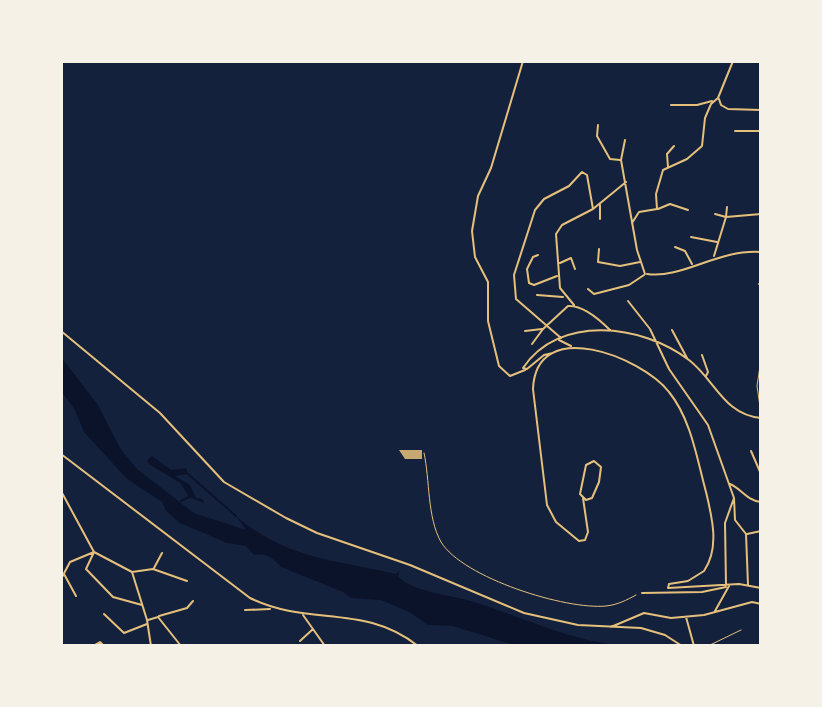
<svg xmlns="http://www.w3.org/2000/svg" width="822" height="707" font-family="Commissioner,sans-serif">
	<rect width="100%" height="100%" fill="#14213d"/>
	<path fill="#0b132b" d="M61 357 98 405 120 448 137 469 194 513 246 530 236 516C287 560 337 560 396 574L400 570 398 576C411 592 453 595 474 602 525 618 575 643 629 646H517L453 626 428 625 409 612 381 600 351 598 343 592 281 567C274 559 265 552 254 555L246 546 227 543 180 523 166 511 162 502 127 479 84 432 75 410 61 391Z
		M152 456 171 470 186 468 188 474 175 476 190 485 196 498 203 499 204 503 189 497 180 483 149 464 147 460Z"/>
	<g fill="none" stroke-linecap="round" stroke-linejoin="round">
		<path stroke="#0b132b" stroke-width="2" d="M188 474 236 516
			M181 501 189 497"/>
	</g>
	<path fill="#c6a872" d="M399 450H422V459H405Z"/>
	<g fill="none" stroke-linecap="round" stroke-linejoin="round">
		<path stroke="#e5c07b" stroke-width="1" d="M761 360 757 386 761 413
			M760 369 761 410
			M424 453C430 480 427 517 441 542 463 578 566 610 606 606 617 605 627 600 636 595
			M708 646 741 630"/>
		<path stroke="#e5c07b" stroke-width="2" d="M523 61 491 168 478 196 472 231 475 257 488 282V321L499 366 510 376 525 370
			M719 99 721 105 728 109 761 110
			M671 105H697L712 101
			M598 125 597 136 610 159 620 160
			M735 131H761
			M625 140 621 160 637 250 645 274
			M668 167 667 154 674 146
			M658 209 670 204 688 210
			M715 214 726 217 727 207
			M600 219V205
			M632 223 639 212 657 209 656 194 663 170 687 159 702 146 705 118 711 104 718 98 733 61
			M691 237 717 242
			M675 247 685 251 692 264
			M599 249 598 262 620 266 640 262
			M538 255 533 257 527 269 529 283 534 285 557 276
			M714 256 726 217 761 214
			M560 263 571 258 575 269
			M647 274C683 279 717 249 761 252
			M759 284H761
			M588 289 594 294 629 285 644 275
			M537 295 563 297
			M628 301 650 329 669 369 708 425 734 498 735 520 746 534 748 585
			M574 305 560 288 556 234 562 225 593 209 626 182
			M672 330 687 358
			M61 331 160 413 224 482 286 518 317 533 410 565 524 613 578 625 641 628 665 635 682 646
			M525 331 542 329
			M561 338 516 299 514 275 535 210 544 199 569 186 582 172 587 175 593 209
			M559 340 571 346
			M532 344 543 329 568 306C583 305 600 320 610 330
			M553 353 544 355 527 369 523 368C559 314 642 324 689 360 715 380 724 415 761 418
			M702 355 708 372 706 376
			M751 451 761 474
			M61 454 250 598C309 627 364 603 418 646
			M594 461 601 467 599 482 592 498 586 500 580 494 586 465Z
			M730 484C742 489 746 500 761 502
			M61 491 94 552 132 572 147 620 151 646
			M583 498 588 532 585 540 579 541 556 522 547 505 533 389C536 315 642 357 669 392 691 419 697 459 706 492 712 517 720 548 704 571L688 581 669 584 668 588 739 584 761 588
			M747 534 761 531
			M154 568 162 553
			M132 572 153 569 187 581
			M64 574 76 596
			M61 579 70 562 94 552 86 569 113 597 142 605
			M726 585 725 523 734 498
			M642 593 702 592 726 587
			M245 610 270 609
			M715 611 729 586
			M104 614 124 633 147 624
			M303 615 325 646
			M159 616 187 608 193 601
			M686 617 694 646
			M148 620 158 617 181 646
			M611 627 644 613 671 618 704 615 752 602 761 604
			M300 641 313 629
			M93 646 100 642 104 646"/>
	</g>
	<rect width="822" height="707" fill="none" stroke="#f6f1e7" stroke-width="126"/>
</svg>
